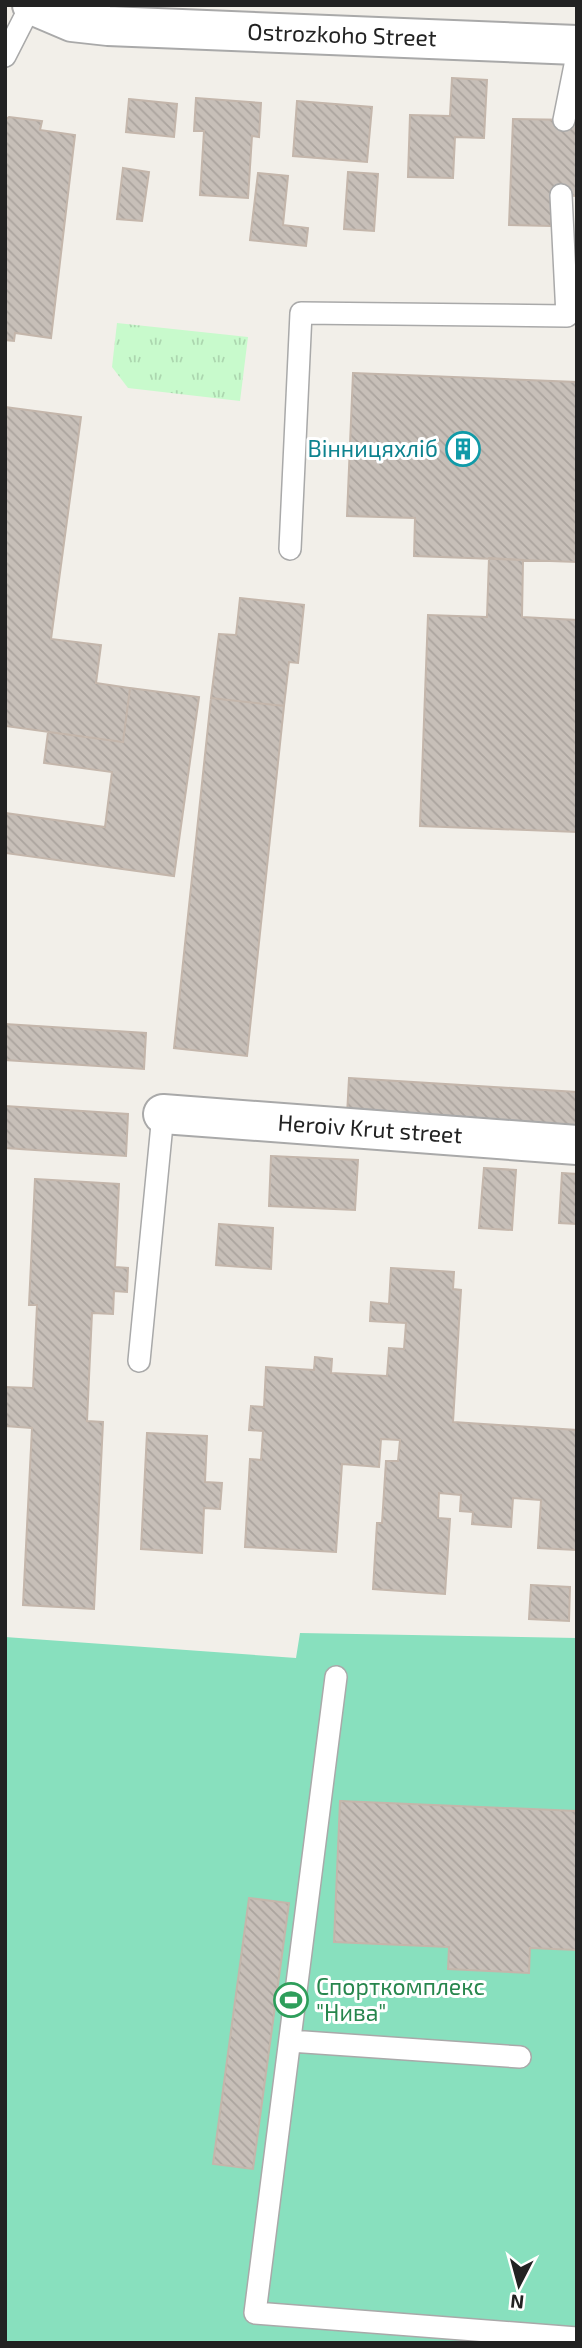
<svg xmlns="http://www.w3.org/2000/svg" width="582" height="2348" font-family="'Exo 2',sans-serif">
	<defs>
		<pattern id="park-tufts" width="24" height="20" patternUnits="userSpaceOnUse" patternTransform="scale(1.75)"><rect width="24" height="20" fill="#c8facc"/><path d="M3 7l-1-3M5 7V3M7 7l1-3M15 17l-1-3M17 17v-4M19 17l1-3" fill="none" stroke="#acd6af"/></pattern>
		<pattern id="building-back-hatch" width="6" height="6" patternUnits="userSpaceOnUse" patternTransform="scale(1.75)"><rect width="6" height="6" fill="#c7bfb8"/><path d="M-1 5l2 2M0 0l6 6M5-1l2 2" fill="none" stroke="#aba49e"/></pattern>
	</defs>
	<rect width="100%" height="100%" fill="#f2efe9"/>
	<path fill="url(#park-tufts)" d="M117 323 248 337 240 401 128 388 112 367Z"/>
	<path fill="#88e0be" d="M300 1633 577 1638V2343H5V1637L296 1658Z"/>
	<path fill="url(#building-back-hatch)" stroke="#c4b6ab" stroke-width="2" d="M452 78 487 80 484 138 455 137 453 178 408 177 410 115 450 116Z
		M196 98 261 103 259 137 252 136 248 198 200 195 204 131H194Z
		M129 99 177 104 174 137 126 132Z
		M297 101 372 107 367 162 293 156Z
		M9 117 42 121 40 130 75 135 51 338 15 333 14 341 5 340V120Z
		M513 119 577 120V196L552 195 551 226 509 225Z
		M123 168 149 172 142 221 117 219Z
		M348 172 378 174 374 231 344 229Z
		M258 173 288 176 283 225 308 228 306 246 250 240Z
		M353 373 577 382V562L414 556 415 518 347 516Z
		M5 407 81 417 51 639 101 645 96 683 130 688 123 742 5 726Z
		M489 558 523 560 522 617 577 620V832L420 826 428 615 487 617Z
		M240 598 304 605 298 663 289 662 284 706 211 698 219 634 236 635Z
		M130 688 199 697 174 876 5 853V813L105 827 112 772 44 763 48 732 123 742Z
		M211 698 284 706 247 1056 174 1048Z
		M5 1024 146 1033 144 1069 5 1060Z
		M349 1078 577 1092V1129L347 1115Z
		M5 1106 128 1114 126 1156 5 1148Z
		M271 1156 358 1160 355 1210 269 1206Z
		M484 1168 516 1170 512 1230 479 1228Z
		M562 1173 577 1174V1224L559 1223Z
		M35 1179 119 1184 115 1267 128 1268 127 1292 114 1291 113 1314 92 1313 87 1421 103 1422 94 1609 23 1605 32 1428 5 1426V1387L33 1388 37 1305H29Z
		M219 1224 273 1228 271 1269 216 1265Z
		M391 1268 454 1272 453 1289 461 1290 453 1422 577 1430 576 1550 538 1548 541 1500 513 1498 511 1527 472 1524 473 1512 460 1511 461 1495 439 1493 438 1518 450 1519 445 1594 373 1589 377 1523H382L386 1461H398L400 1440 381 1439 379 1467 342 1464 336 1552 245 1547 250 1459 261 1460 263 1431 249 1430 251 1406 264 1407 266 1367 314 1370 315 1357 332 1359 331 1373 387 1376 389 1348 404 1349 406 1323 370 1321 371 1302 389 1304Z
		M147 1433 207 1436 205 1482 222 1483 220 1509 204 1508 202 1553 141 1549Z
		M531 1585 570 1587 569 1621 529 1619Z
		M340 1801 577 1811V1950L530 1948 529 1973 448 1969 449 1947 334 1942Z
		M249 1898 289 1903 253 2169 213 2164Z"/>
	<g fill="none" stroke-linecap="round" stroke-linejoin="round">
		<g stroke="#a9a9a9" stroke-width="24">
			<path id="lane" d="M5 56 31 5
				M564 120 577 55
				M561 195 567 316
				M290 549 301 313 567 316
				M139 1361 163 1114
				M336 1677 255 2313 577 2338
				M290 2041 520 2057"/>
		</g>
		<g stroke="#a9a9a9" stroke-width="42">
			<path id="street" d="M32 5 72 22 108 26 577 45
				M163 1114 577 1145"/>
		</g>
		<use href="#lane" stroke="#fff" stroke-width="21"/>
		<use href="#street" stroke="#fff" stroke-width="38"/>
	</g>
	<defs>
		<g id="building-ring" transform="scale(1.75)"><circle r="9.5" fill="#fff" stroke="#0f9aa8" stroke-width="1.5"/><path d="M-4-6H4V6H1V3H-1V6H-4ZM-2.5-4.3h1.7v1.8h-1.7ZM.8-4.3h1.7v1.8H.8ZM-2.5-1h1.7V.8h-1.7ZM.8-1h1.7V.8H.8Z" fill="#0f9aa8"/></g>
		<g id="stadium-ring" transform="scale(1.75)"><circle r="9.5" fill="#fff" stroke="#2e9e5b" stroke-width="1.5"/><path d="M0-5a6.5 5 0 1 0 0 10a6.5 5 0 1 0 0-10ZM-3.5-1.8h7v3.6h-7Z" fill="#2e9e5b"/></g>
	</defs>
	<g fill-rule="evenodd">
		<use href="#building-ring" x="463" y="449"/>
		<use href="#stadium-ring" x="291" y="2000"/>
	</g>
	<g text-anchor="middle" stroke-width="6" stroke-linejoin="round" paint-order="stroke">
		<g font-size="23" fill="#222" stroke="#fff">
			<text transform="translate(342 35) rotate(2)" y="8">Ostrozkoho Street</text>
			<text transform="translate(370 1129) rotate(4)" y="8">Heroiv Krut street</text>
		</g>
		<g font-size="23" fill="#0d838f" stroke="#fff" text-anchor="end">
			<text x="438" y="457">Вінницяхліб</text>
		</g>
		<g font-size="23" fill="#27864d" stroke="#fff" text-anchor="start">
			<text x="316" y="1995">Спорткомплекс<tspan x="316" dy="26">"Нива"</tspan></text>
		</g>
	</g>
	<rect width="582" height="2348" fill="none" stroke="#222222" stroke-width="14"/>
	<g transform="translate(519 2285) rotate(186)" stroke="#ffffff" stroke-width="5" paint-order="stroke">
	<path d="M0-5L12 26L0 18L-12 26Z" fill="#222222"/>
	<text y="-10" font-size="19" font-weight="bold" text-anchor="middle" fill="#222222">N</text>
	</g>
</svg>
